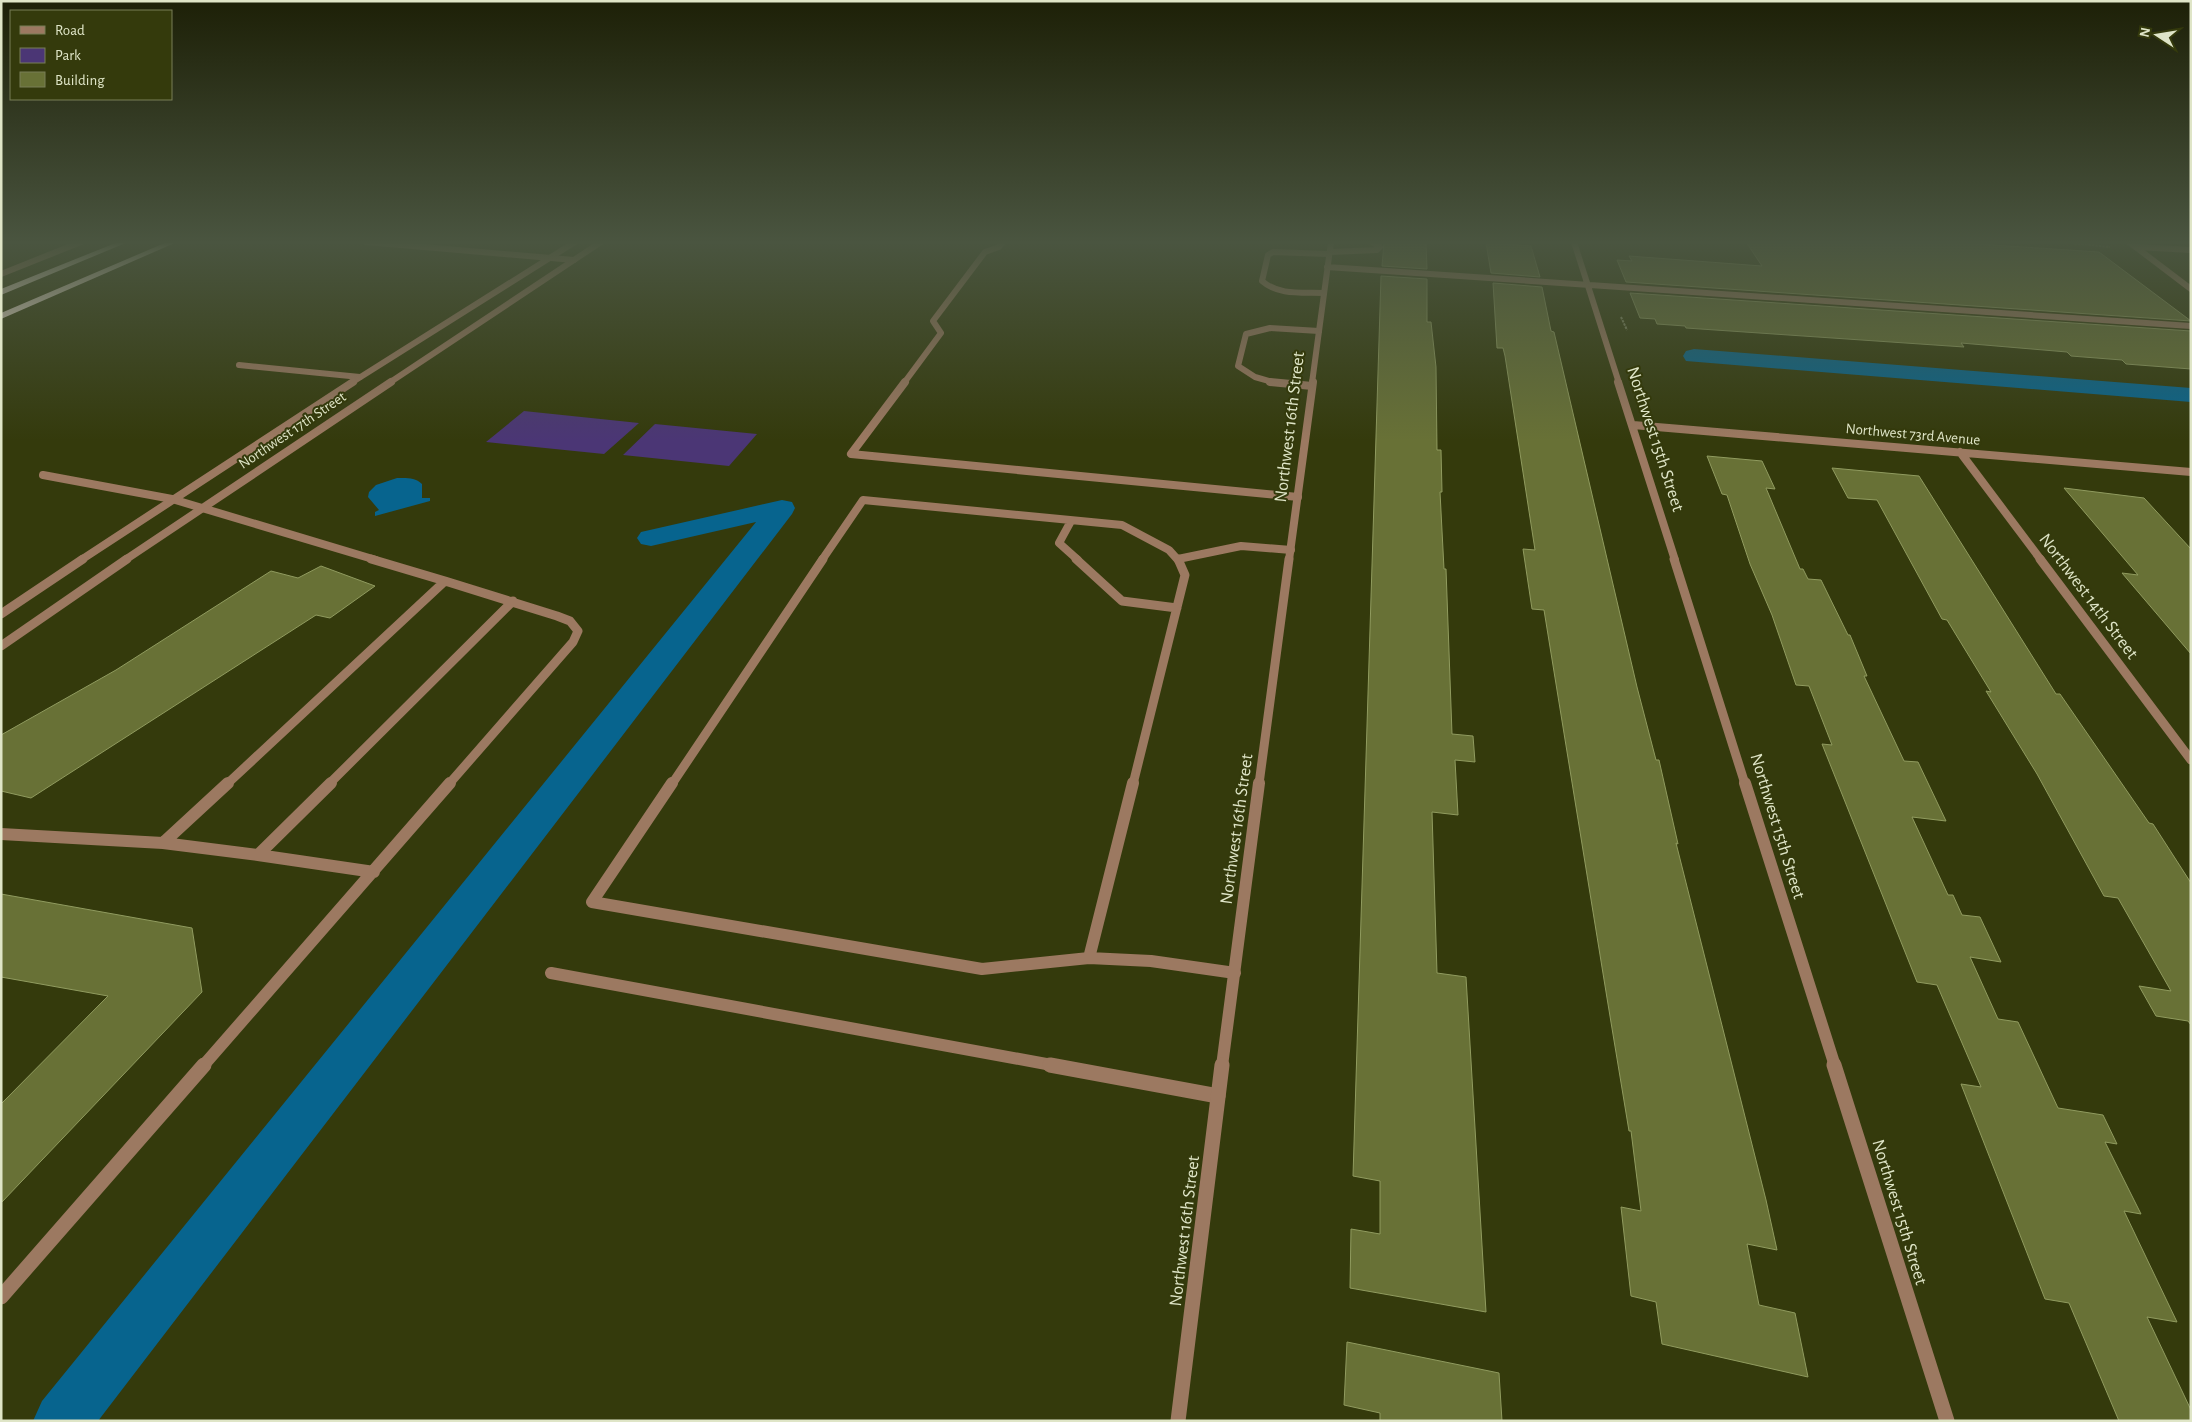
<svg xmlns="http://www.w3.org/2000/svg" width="2192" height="1422" font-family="'Alegreya Sans',sans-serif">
	<rect width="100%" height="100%" fill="#343a0c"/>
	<path fill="#4b3675" d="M524 411 639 423 604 454 486 442Z
		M655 424 757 434 729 466 623 455Z"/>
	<path fill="#07648e" d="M397 478C406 478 415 477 422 484V498H430V501L375 516V512L379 510 368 497 369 492 376 485Z"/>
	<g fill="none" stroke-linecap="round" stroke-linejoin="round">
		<path fill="#07648e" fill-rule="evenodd" d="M1694 349 2191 388V402L1686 361 1683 356 1686 351Z
			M782 500 792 502 795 508 792 514 98 1421H33L42 1401 756 522 651 546 641 544 637 538 641 532Z"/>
	</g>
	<path fill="#687136" stroke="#909b5f" d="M1384 242H1426L1427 269 1382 266Z
		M1746 242H1947L2099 252 2191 321 1626 282 1617 260 1632 261 1629 256 1762 266Z
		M1486 243 1531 246 1540 277 1491 273Z
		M1381 276 1427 279V322H1431L1436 367 1437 450H1441L1442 492H1440L1444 569H1446L1452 734 1473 736 1475 762 1455 760 1458 815 1432 812 1437 973 1466 977 1486 1312 1350 1288 1351 1229 1380 1234V1181L1353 1176Z
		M1493 283 1542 287 1551 331 1554 332 1637 687 1656 760H1659L1678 844 1676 843 1766 1200 1777 1250 1747 1244 1759 1305 1795 1313 1808 1377 1662 1344 1656 1302 1631 1296 1621 1207 1641 1211 1631 1131H1629L1607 998 1544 610 1532 609 1523 549 1535 550 1505 356 1503 348H1497Z
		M1630 293 2191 331V369L2126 364 2122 360 2071 356 2067 352 1961 343 1964 347 1686 328 1685 326 1657 324 1655 319 1640 318Z
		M1707 456 1762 461 1775 489 1766 488 1800 569H1803L1808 579 1821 580 1848 635H1850L1867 676H1864L1904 761 1918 762 1946 821 1912 817 1948 895H1953L1962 915 1980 917 2001 962 1970 957 1998 1019 2018 1022 2058 1108 2103 1115 2117 1144 2105 1142 2141 1214 2124 1211 2177 1322 2147 1317 2191 1410V1421H2119L2069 1303 2045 1299 1961 1084 1981 1087 1937 985 1917 982 1822 744 1832 745 1809 686 1796 685 1772 615 1750 564 1727 495 1722 494Z
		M1832 468 1919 476 2056 694H2060L2149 823 2153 824 2191 883V1025L2188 1021 2156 1016 2139 986 2171 991 2118 898 2104 896 2037 774 1986 691 1991 692 1947 620 1942 619 1877 500 1848 498Z
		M2064 488 2144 498 2191 549V654L2122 573 2138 575Z
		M321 566 375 586 330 618 316 615 31 798 1 791V735L116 670 271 571 298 578Z
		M1 894 192 928 202 992 1 1203V1104L108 996 1 977Z
		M1347 1342 1499 1373 1502 1421H1380V1413L1344 1405Z"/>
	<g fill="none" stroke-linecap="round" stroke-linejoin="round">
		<path stroke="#868c66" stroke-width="2" stroke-dasharray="2.5 1" stroke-linecap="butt" d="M2064 242 2110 247
			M1621 317 1627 330"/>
		<path stroke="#9c7961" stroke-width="6" d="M366 242 574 260
			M2136 247 2191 250
			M1330 252 1377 250 1380 247 1372 242
			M1324 293C1303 292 1279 296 1262 281L1268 255 1273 252 1329 254
			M239 365 360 377
			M904 383 941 333 933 321 985 252 999 247 1003 242
			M1276 383 1255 377 1238 366 1246 334 1270 328 1319 331"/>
		<path stroke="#9c7961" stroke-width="8" d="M905 382 851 454 1298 497
			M1270 382 1312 386
			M43 475 172 499 376 560
			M1071 521 1059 543 1078 560
			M1178 559 1241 546 1291 550
			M822 560 863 500 1122 525 1169 550 1178 560"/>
		<path stroke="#9c7961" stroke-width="9" d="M371 559 445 581
			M1076 559 1122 601 1177 608
			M227 784 445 581 557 616 570 621 578 631 573 642 449 784
			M329 784 513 601
			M672 784 823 559
			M1133 784 1185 575 1178 559"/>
		<path stroke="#9c7961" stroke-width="12" d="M331 783 258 855 374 872
			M672 783 592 902 982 969 1089 958 1133 783
			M1 834 163 843 228 783
			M163 843 258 855
			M1089 958 1151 961 1235 973
			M551 973 1057 1066
			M203 1066 450 783"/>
		<path stroke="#9c7961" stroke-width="15" d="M1050 1065 1218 1096
			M1 1297 204 1065"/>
		<path stroke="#9c7961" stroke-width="6" d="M1574 242 1619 383
			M2129 242 2191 289
			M1327 267 2191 326
			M1 274 81 242
			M351 383 575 242
			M389 383 601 242
			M1312 383 1331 242"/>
		<path stroke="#9c7961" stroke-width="8" d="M1618 382 1675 560
			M1633 425 2191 472
			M1960 452 2041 560
			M81 560 353 382
			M125 560 391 382
			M1289 560 1313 382"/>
		<path stroke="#9c7961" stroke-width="9" d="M1674 559 1745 784
			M2040 559 2191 760
			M1 614 83 559
			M1 646 127 559
			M1259 784 1289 559"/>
		<path stroke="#9c7961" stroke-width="12" d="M1745 783 1835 1066
			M1222 1066 1259 783"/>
		<path stroke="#9c7961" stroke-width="15" d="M1834 1065 1947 1421
			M1178 1421 1222 1065"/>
		<path fill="#f8e7db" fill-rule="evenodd" d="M118 242H128L1 295V289Z
			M167 242H177L1 319V313Z"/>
	</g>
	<linearGradient id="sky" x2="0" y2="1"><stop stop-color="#1d2007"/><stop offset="0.55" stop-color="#4a5540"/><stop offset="1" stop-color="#4a5540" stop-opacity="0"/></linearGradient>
	<rect width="2192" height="441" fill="url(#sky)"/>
	<g text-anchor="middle" stroke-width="4" stroke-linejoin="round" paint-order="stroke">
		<g font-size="15" fill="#dfe5c7" stroke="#343a0c">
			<text transform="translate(292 430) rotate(-34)" y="5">Northwest 17th Street</text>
			<text transform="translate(1913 434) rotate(5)" y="5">Northwest 73rd Avenue</text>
		</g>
		<g font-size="18" fill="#dfe5c7" stroke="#343a0c">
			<text transform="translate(1289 427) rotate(-83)" y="6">Northwest 16th Street</text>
			<text transform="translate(1656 439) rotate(72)" y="6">Northwest 15th Street</text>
			<text transform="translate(2089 596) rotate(53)" y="6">Northwest 14th Street</text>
			<text transform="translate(1778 826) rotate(73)" y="6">Northwest 15th Street</text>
			<text transform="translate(1236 829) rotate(-82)" y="6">Northwest 16th Street</text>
			<text transform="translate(1900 1212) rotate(73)" y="6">Northwest 15th Street</text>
			<text transform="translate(1184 1231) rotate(-83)" y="6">Northwest 16th Street</text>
		</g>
	</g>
	<rect width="2192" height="1422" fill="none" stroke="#dfe5c7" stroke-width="5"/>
	<rect x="10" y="10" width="162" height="90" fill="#343a0c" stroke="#787e57"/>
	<rect x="20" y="26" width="25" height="8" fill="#9c7961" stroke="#787e57"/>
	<text x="55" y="35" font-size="15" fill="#dfe5c7">Road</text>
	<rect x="20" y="48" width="25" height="15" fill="#4b3675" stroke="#787e57"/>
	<text x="55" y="60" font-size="15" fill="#dfe5c7">Park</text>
	<rect x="20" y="72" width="25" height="15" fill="#687136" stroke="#787e57"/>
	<text x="55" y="85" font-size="15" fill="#dfe5c7">Building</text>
	<g transform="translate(2157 35) rotate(282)" stroke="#343a0c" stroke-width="4" paint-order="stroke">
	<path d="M0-4L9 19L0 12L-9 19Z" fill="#dfe5c7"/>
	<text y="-8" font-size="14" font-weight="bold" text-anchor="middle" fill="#dfe5c7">N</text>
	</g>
</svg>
